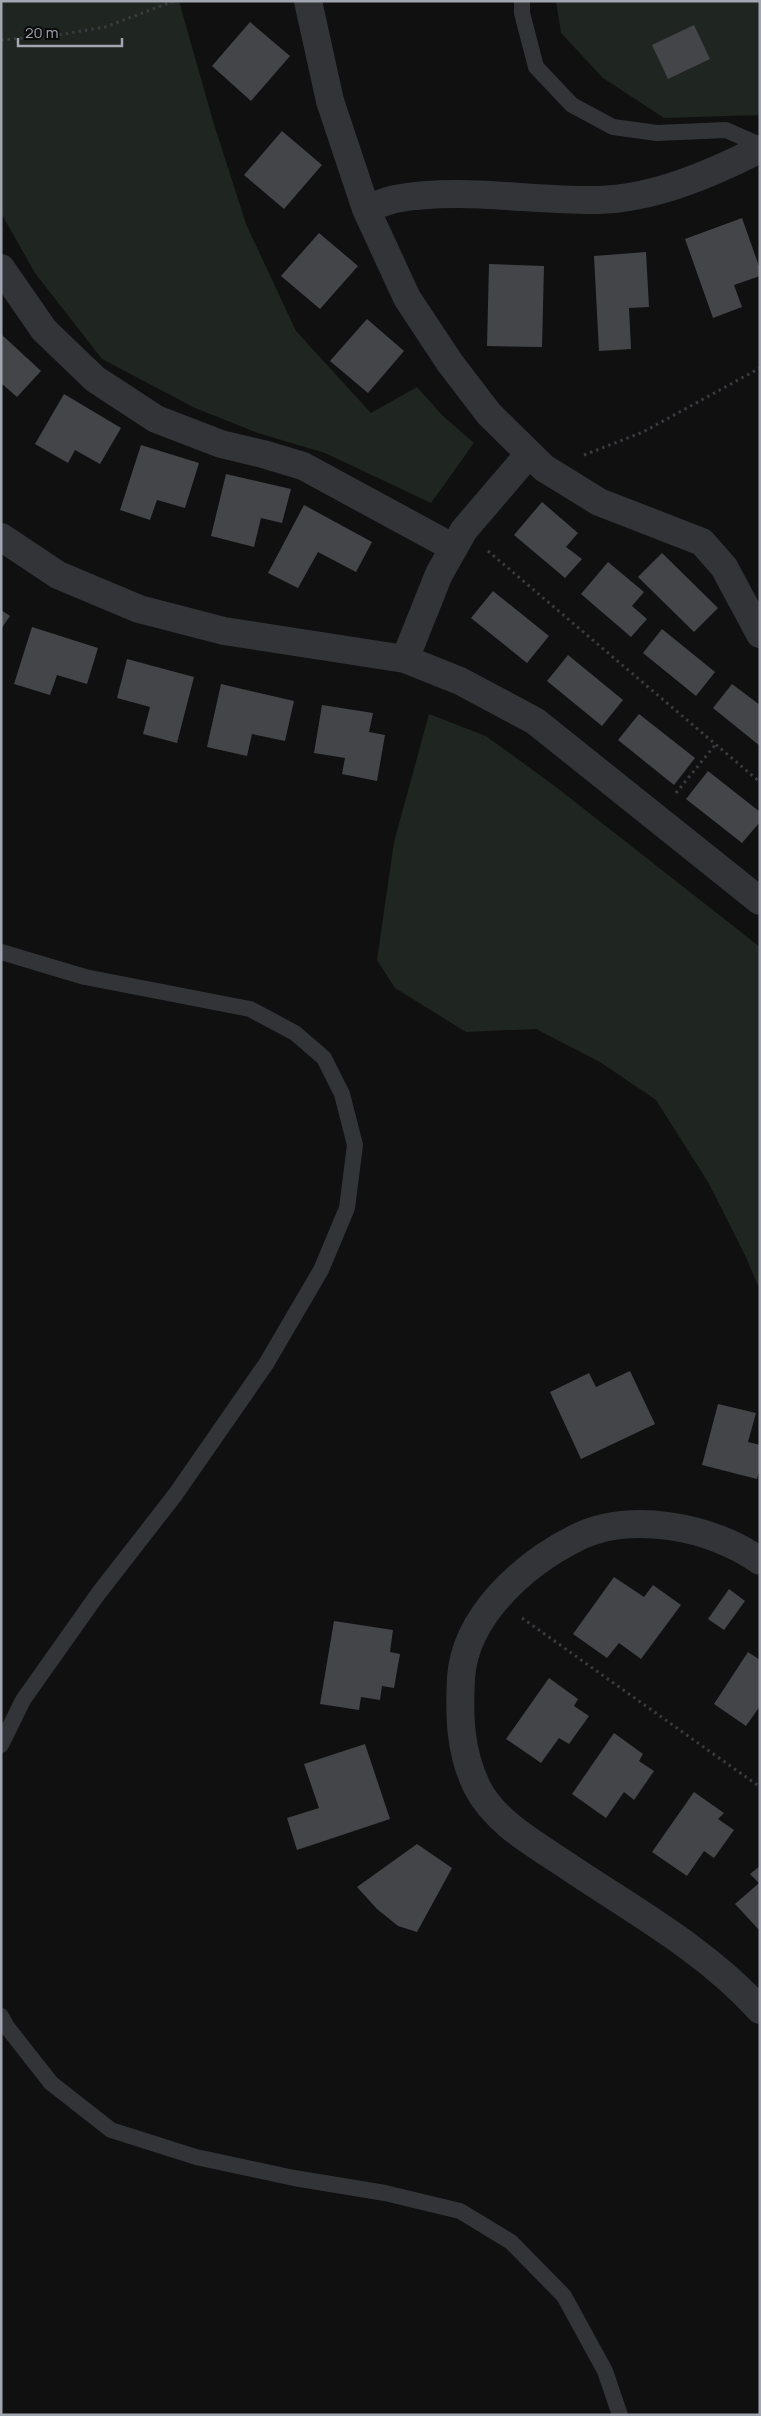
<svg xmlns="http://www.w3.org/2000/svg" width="761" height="2416" font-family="Manrope,sans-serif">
	<rect width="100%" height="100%" fill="#101011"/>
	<path fill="#1f2520" d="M1 1H179L213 121 246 224 296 331 371 413 417 387 443 416 474 443 431 503 325 453 258 433 195 408 102 359 35 273 1 213Z
		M556 1H760V115L664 118 603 78 561 33Z
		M429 714 486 736 556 787 760 947V1290L744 1253 708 1182 656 1100 600 1062 536 1029 466 1032 395 988 377 960 394 842Z"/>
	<path fill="#444549" d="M250 22 290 56 251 101 212 66Z
		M694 25 710 59 668 79 652 45Z
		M282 131 322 165 284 209 244 175Z
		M742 218 760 269V276L734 285 742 307 713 318 685 239Z
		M319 233 358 266 320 309 281 276Z
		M646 252 649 307 629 308 631 349 599 351 594 256Z
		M489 264 544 266 542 347 487 346Z
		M367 319 404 351 368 393 330 361Z
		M1 334 41 371 17 397 1 383Z
		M64 394 121 428 100 464 75 450 68 463 35 444Z
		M141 445 199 463 185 508 157 500 150 520 120 510Z
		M226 474 291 489 282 523 261 518 254 547 211 536Z
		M542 502 578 533 566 547 582 559 565 578 514 535Z
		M304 505 372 542 356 572 318 552 298 588 268 573Z
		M662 553 718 608 694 632 638 577Z
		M608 562 644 592 632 606 647 619 631 637 581 594Z
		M493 591 549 636 527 663 471 618Z
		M1 610 10 616 1 629Z
		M32 627 98 648 87 684 57 675 50 695 14 684Z
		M662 629 715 672 696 696 643 653Z
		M568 655 623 700 602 726 547 681Z
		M127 659 194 677 177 743 143 734 150 707 117 698Z
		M221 684 294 701 285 741 252 734 247 756 207 747Z
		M732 684 760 705V746L713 708Z
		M322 705 373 713 369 732 385 735 377 781 342 774 345 758 314 753Z
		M639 714 695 758 674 785 618 740Z
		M708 771 760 812V822L742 843 686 799Z
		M630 1371 655 1424 581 1459 550 1392 589 1373 596 1387Z
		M718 1404 756 1413 748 1442 760 1445V1469L757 1479 702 1465Z
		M614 1577 644 1597 653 1585 681 1605 641 1659 619 1643 607 1658 573 1634Z
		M729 1589 745 1601 724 1630 708 1619Z
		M334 1621 393 1630 390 1652 400 1654 394 1688 382 1686 380 1700 361 1697 359 1710 320 1704Z
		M748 1652 760 1660V1706L746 1726 714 1704Z
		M549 1678 578 1699 574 1706 589 1716 569 1744 559 1738 541 1763 506 1739Z
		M614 1733 643 1754 639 1761 654 1771 634 1800 624 1792 606 1818 572 1794Z
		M365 1744 390 1819 297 1850 287 1818 319 1808 304 1764Z
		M694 1792 724 1813 718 1819 734 1830 714 1858 704 1851 687 1876 652 1852Z
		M417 1844 452 1868 417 1932 398 1926 377 1909 357 1887Z
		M760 1866V1931L735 1904 759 1883 750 1874Z"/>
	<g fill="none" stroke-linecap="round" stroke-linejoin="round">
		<path stroke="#393b3f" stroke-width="3" stroke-dasharray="2.5 4" stroke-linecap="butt" d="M1 40 58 35 105 27 174 1
			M584 455 643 432 760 368
			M488 551 760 782
			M676 793 715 745
			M522 1618 760 1787"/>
		<path stroke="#333438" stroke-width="16" d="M522 1V13L536 67 572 105 613 127 657 133 726 130 760 145
			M1 952 85 977 250 1009 295 1033 324 1058 342 1094 355 1145 347 1208 321 1270 266 1364 175 1495 98 1594 23 1700 1 1745
			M1 2016 7 2027 51 2083 111 2130 196 2157 294 2178 385 2193 460 2211 511 2242 564 2296 605 2371 620 2415"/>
		<path stroke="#333438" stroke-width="28" d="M308 1 330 101 366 209 407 298 450 363 489 414 544 468 599 502 702 542 724 567 760 634
			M366 209C376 206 385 201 395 199 460 187 531 201 597 200 653 199 711 174 760 149
			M1 268 44 330 95 379 156 419 221 444 263 454 303 466 454 548
			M1 537 58 575 139 609 224 631 405 659 460 681 535 721 760 901
			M405 659 439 574 464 530 529 454
			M760 1561C712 1526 629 1511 576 1538 524 1564 465 1616 461 1678 459 1717 460 1752 477 1787 496 1825 542 1848 575 1871 638 1913 708 1952 760 2010"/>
	</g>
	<rect width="761" height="2416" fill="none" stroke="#a2a6b1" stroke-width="5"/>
	<path d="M18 38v8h104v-8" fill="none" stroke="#a2a6b1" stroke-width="2.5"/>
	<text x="25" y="38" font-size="15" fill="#a2a6b1" stroke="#0b0b0c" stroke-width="4" paint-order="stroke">20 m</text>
</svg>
